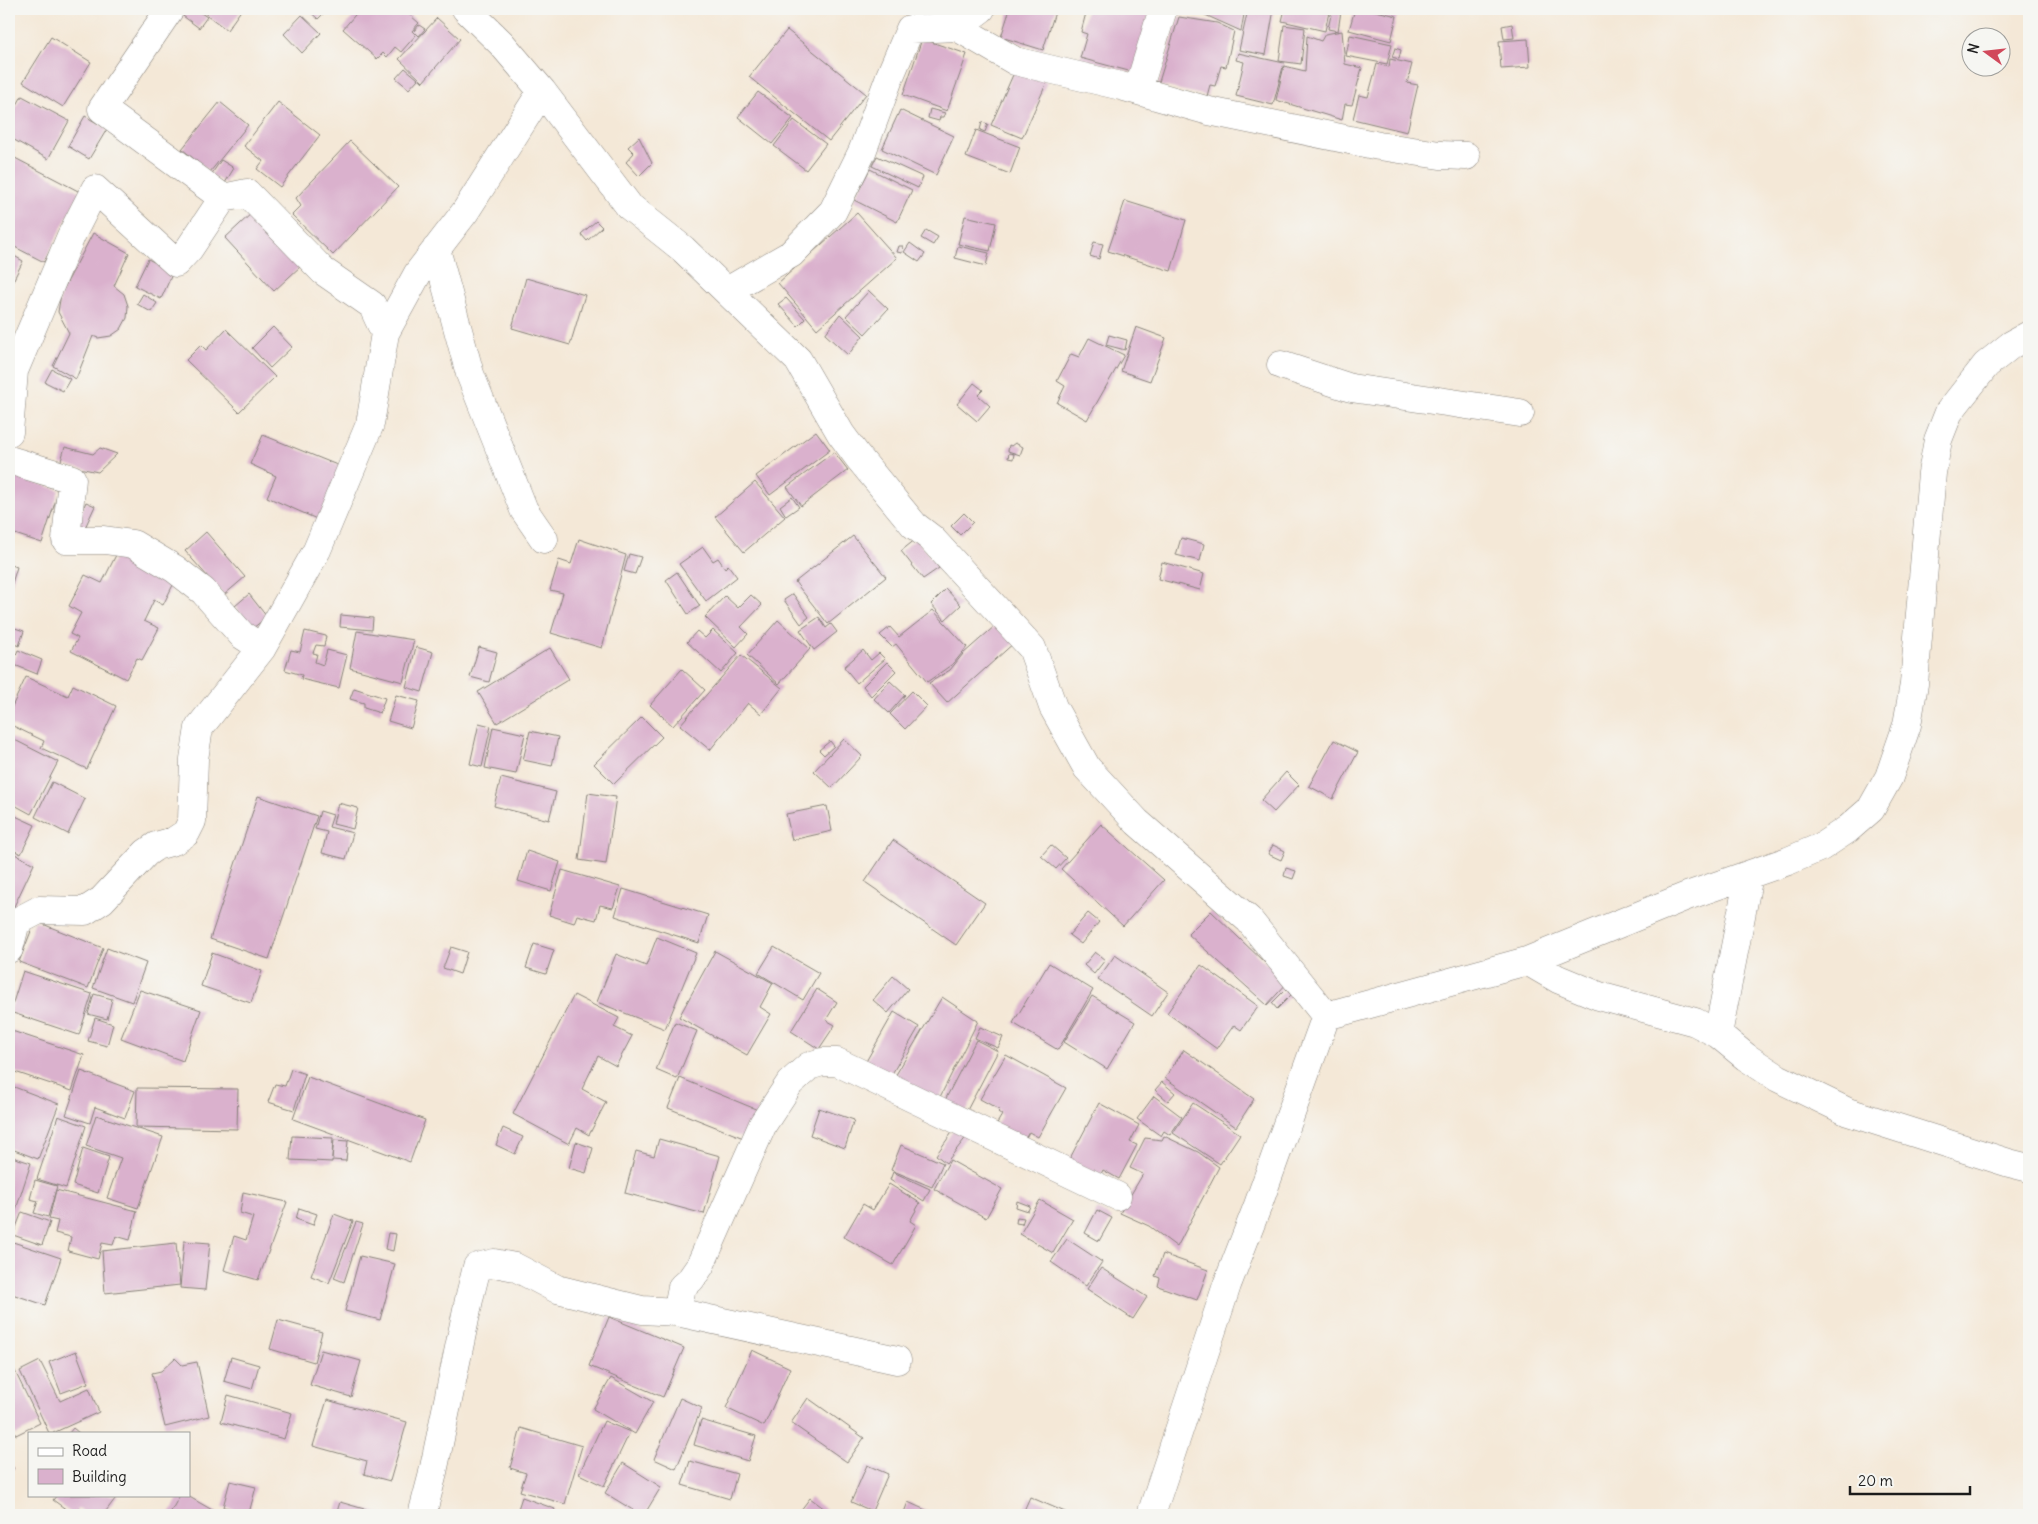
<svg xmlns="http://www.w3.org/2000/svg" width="2038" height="1524" font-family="Delius,sans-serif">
	<rect width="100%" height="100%" fill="#f6f6f2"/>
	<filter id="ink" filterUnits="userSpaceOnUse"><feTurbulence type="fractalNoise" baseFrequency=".02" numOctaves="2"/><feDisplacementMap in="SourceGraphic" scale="10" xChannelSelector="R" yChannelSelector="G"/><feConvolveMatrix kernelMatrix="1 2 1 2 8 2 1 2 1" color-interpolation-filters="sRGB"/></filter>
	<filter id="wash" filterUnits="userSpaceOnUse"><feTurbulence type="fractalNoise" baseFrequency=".0096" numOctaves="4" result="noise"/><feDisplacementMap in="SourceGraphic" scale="20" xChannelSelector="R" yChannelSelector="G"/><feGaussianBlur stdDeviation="1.12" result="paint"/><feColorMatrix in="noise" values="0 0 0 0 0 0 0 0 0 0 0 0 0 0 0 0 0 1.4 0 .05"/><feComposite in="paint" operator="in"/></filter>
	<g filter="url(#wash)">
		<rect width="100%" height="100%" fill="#f4e8d7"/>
		<g id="blocks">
			<path fill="#dab1cd" d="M188 9H195L207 17 199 28 183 16Z
				M199 9H242L227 30Z
				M307 9H328L318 19Z
				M360 9H403L419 23 412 31 416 35 401 52 395 47 387 57 383 53 377 59 343 29Z
				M1010 9H1056L1043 50 1001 37Z
				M1087 9H1150L1136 73 1080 58 1087 34 1081 32Z
				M1192 9H1245L1241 31Z
				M1248 9H1274L1266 55 1239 50Z
				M1285 9H1316L1329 12 1325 31 1282 21Z
				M1355 9H1368L1397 16 1391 41 1349 30Z
				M1332 10 1341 11 1338 31 1328 29Z
				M302 15 321 33 302 53 284 34Z
				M1179 17 1217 23 1234 31 1226 67 1221 66 1215 86 1210 85 1207 96 1158 85Z
				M437 18 460 39 423 82 399 59Z
				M1512 24 1514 38 1504 39 1502 26Z
				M419 25 425 29 419 36 414 31Z
				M1284 25 1305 28 1301 64 1279 61Z
				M787 30 866 94 829 141 749 77Z
				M1342 31 1345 64 1362 68 1352 105 1345 104 1342 120 1276 100 1284 66 1305 71 1307 36 1321 41 1325 34Z
				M1350 35 1392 44 1387 64 1346 56Z
				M51 37 91 62 63 107 23 82Z
				M922 39 967 54 947 111 903 95Z
				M1528 39 1530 67 1501 69 1499 41Z
				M1395 48 1401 50 1399 59 1392 57Z
				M1238 53 1284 63 1273 105 1236 96 1244 62 1236 60Z
				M1390 59 1412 64 1407 83 1418 85 1407 132 1353 119 1359 95 1368 97 1377 64 1389 67Z
				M405 68 418 79 409 89 396 78Z
				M1016 68 1047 82 1022 138 991 125Z
				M758 92 793 118 772 144 738 117Z
				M22 96 69 121 48 159 9 137V119Z
				M220 102 248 125 210 172 182 149Z
				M278 102 320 135 280 187 257 169 263 161 244 146Z
				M930 109 945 113 943 117H940L939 121 928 118Z
				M900 110 954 136 936 175 882 149Z
				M85 116 107 129 89 159 68 146Z
				M794 120 826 144 806 170 774 146Z
				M982 122 988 124 985 132 980 130Z
				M976 130 1020 147 1010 174 966 157Z
				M639 137 652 163 639 176 626 162 634 153 628 147Z
				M350 141 398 187 333 255 292 215 301 206 296 198Z
				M9 147 15 150 9 162Z
				M877 156 923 177 918 188 872 166Z
				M15 158 80 192 44 262 9 244V168L10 169Z
				M221 160 234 168 225 183 211 175Z
				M870 169 912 190 897 222 854 200Z
				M1125 201 1186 220 1171 271 1108 251Z
				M253 212 302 265 274 291 225 238Z
				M857 213 897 258 817 329 778 283Z
				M965 216 996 223 990 251 958 244Z
				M596 221 602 227 587 241 581 234Z
				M926 230 938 237 933 245 921 238Z
				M93 233 129 253 114 286 124 294 128 306 127 318 121 329 111 336 98 338 93 336 76 379 53 366 69 333 58 312 61 294Z
				M1094 242 1103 244 1099 259 1090 256Z
				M910 243 925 254 919 262 904 252Z
				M899 246H903L902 253 897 252Z
				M958 246 989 253 986 266 955 258Z
				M9 253 23 261 9 289Z
				M148 259 173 272 161 299 135 286Z
				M526 278 585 295 570 345 512 328Z
				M869 291 888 309 865 334 846 316Z
				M143 294 157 303 151 312 137 304Z
				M786 298 805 319 798 326 778 304Z
				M840 314 863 336 848 355 825 334Z
				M273 327 292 347 270 368 252 348Z
				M1136 327 1166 338 1150 381 1121 371Z
				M226 329 275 377 239 412 186 360 201 345 206 350Z
				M1109 335 1127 340 1125 350 1106 345Z
				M1089 338 1124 355 1087 420 1057 403 1065 386 1057 381 1071 354 1079 357Z
				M52 369 70 379 63 391 45 382Z
				M974 383 983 390 978 395 990 406 977 421 957 404Z
				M816 431 830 450 770 495 756 476Z
				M263 435 342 467 319 520 267 497 276 476 250 464Z
				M1015 443 1023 447 1020 455 1008 451 1009 445 1011 446Z
				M65 447 93 454 100 448 117 454 98 472 60 464Z
				M834 452 848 470 801 506 787 487Z
				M1009 453 1014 454 1013 459 1008 458Z
				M9 474 59 490 42 543 9 532Z
				M755 482 785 517 744 552 715 517Z
				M792 497 799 507 786 516 780 506Z
				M86 502 95 506 83 532 74 528Z
				M964 513 973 522 960 535 951 526Z
				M206 532 245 577 224 595 185 551Z
				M853 536 886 577 828 624 795 582Z
				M1181 538 1204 544 1200 561 1176 555Z
				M579 539 626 555 602 648 551 633 563 593 550 590 559 560 571 564Z
				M916 539 939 568 923 579 901 551Z
				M703 547 713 561 718 558 725 568 728 565 737 577 706 601 679 564Z
				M119 549 176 579 163 605 154 600 144 621 159 628 142 660 137 658 126 679 71 651 78 638 70 634 81 613 69 606 85 575 102 583Z
				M629 554 641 557 635 574 624 571Z
				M1162 562 1204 574 1200 590 1158 579Z
				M9 564 17 567 9 593Z
				M677 572 700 606 688 614 666 580Z
				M946 589 961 605 945 620 931 604Z
				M249 594 267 617 253 628 235 606Z
				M793 594 809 617 801 624 784 600Z
				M751 595 762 605 741 627 748 634 736 647 705 617 725 596 738 608Z
				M933 610 967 647 954 663 927 682 896 644 892 647 880 635 890 627 899 637Z
				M341 615 373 618 372 630 340 627Z
				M819 617 826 628 831 624 837 632 814 650 800 630Z
				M778 620 810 649 779 684 747 655Z
				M996 625 1015 642 947 703 929 683 950 670 963 654Z
				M9 626 24 631 19 646 9 642Z
				M713 630 738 653 721 673 687 642 697 631 705 638Z
				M305 631 326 636 324 646 316 645 313 653 317 654 315 662 323 665 327 650 347 655 339 688 301 679 302 675 285 670 291 650 300 652Z
				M357 631 414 640 403 682 350 668Z
				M416 647 433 652 422 692 406 687Z
				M479 647 497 652 489 682 470 677Z
				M550 648 569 679 497 723 478 692Z
				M18 650 42 660 37 674 12 664Z
				M863 650 871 660 879 653 885 659 857 683 844 667Z
				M741 655 782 688 761 714 748 703 710 750 680 725Z
				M887 662 896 671 871 696 863 686Z
				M682 669 705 690 673 726 650 705Z
				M26 677 68 696 73 685 116 706 87 769 41 748 44 741 9 724V713Z
				M890 681 905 695 889 713 874 699Z
				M354 688 385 698 380 713 364 708V703L350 699Z
				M912 691 927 706 905 729 890 714Z
				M396 695 419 701 411 728 388 721Z
				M642 717 662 737 614 784 594 764Z
				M479 723 491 726 482 767 470 764Z
				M493 727 525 734 516 774 485 768Z
				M530 731 558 737 552 766 523 760Z
				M9 737 58 762 31 814 9 802Z
				M844 739 862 756 832 788 814 771Z
				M1334 740 1358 752 1333 799 1309 786Z
				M830 741 834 746 824 755 819 750Z
				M1286 772 1299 785 1274 812 1261 800Z
				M501 778 556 792 549 820 494 806Z
				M52 782 85 799 68 834 35 817Z
				M588 793 616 797 606 864 579 860Z
				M258 796 317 816 269 959 210 939Z
				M338 803 358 808 353 829 333 824Z
				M827 806 832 831 792 840 786 814Z
				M320 811 333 815 329 827 353 833 346 859 322 853 327 832 315 829Z
				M9 813 35 825 21 854 9 848Z
				M1101 824 1164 880 1123 926 1061 869Z
				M893 840 985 903 956 945 865 882Z
				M1051 845 1066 858 1056 869 1041 856Z
				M1273 845 1285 851 1281 860 1268 854Z
				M9 851 34 864 9 917Z
				M527 851 560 862 551 891 518 881Z
				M1286 868 1296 871 1293 879 1284 876Z
				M562 870 620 887 613 908 600 905 596 920 577 915 574 923 549 915Z
				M623 889 708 915 699 943 615 916Z
				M1211 911 1266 964 1270 963 1288 982 1267 1005 1188 934Z
				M1088 913 1099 922 1081 944 1069 935Z
				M35 921 103 948 88 988 19 962Z
				M657 937 696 953 665 1029 597 1002 616 954 646 966Z
				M534 944 554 950 546 974 526 968Z
				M451 947 467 952 460 974 443 968Z
				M774 947 819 973 803 1000 758 973Z
				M107 948 146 963 132 1002 93 988Z
				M715 951 773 983 760 1007 771 1014 747 1055 679 1017Z
				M1095 952 1105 960 1094 974 1084 965Z
				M212 953 262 971 251 1003 201 986Z
				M1115 955 1168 992 1152 1016 1098 979Z
				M1049 963 1093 990 1058 1050 1013 1023Z
				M1201 965 1258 1006 1241 1030 1234 1025 1217 1049 1167 1013Z
				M23 971 92 994 79 1035 10 1012Z
				M893 976 908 989 888 1013 873 1000Z
				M817 989 837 1002 826 1020 835 1025 819 1049 791 1031Z
				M1286 989 1291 995 1277 1009 1272 1003Z
				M140 990 201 1010 183 1061 121 1038Z
				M94 994 112 999 107 1019 88 1014Z
				M574 995 619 1018 614 1027 632 1036 616 1066 598 1056 582 1089 606 1102 589 1135 577 1128 569 1144 513 1114Z
				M1092 996 1135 1022 1107 1069 1064 1042Z
				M942 997 978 1021 937 1103 894 1078Z
				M894 1012 919 1027 889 1079 864 1065Z
				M95 1018 113 1024 107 1046 88 1041Z
				M675 1022 697 1031 677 1079 656 1070Z
				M980 1027 1003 1037 998 1048 975 1038Z
				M9 1030 84 1055 72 1091 9 1070Z
				M976 1040 998 1051 964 1116 943 1104Z
				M1184 1050 1254 1099 1236 1127 1165 1078Z
				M1006 1055 1066 1088 1038 1137 1029 1132 1024 1141 996 1125 1002 1115 998 1112 1000 1110 980 1099Z
				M291 1069 305 1074 294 1110 268 1102 275 1084 285 1086Z
				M81 1071 135 1091 125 1118 95 1107 90 1123 66 1115Z
				M308 1077 425 1120 410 1162 293 1119Z
				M680 1078 758 1110 746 1139 668 1108Z
				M1162 1082 1175 1093 1168 1101 1155 1090Z
				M9 1085 59 1104 38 1159 9 1148Z
				M137 1088 238 1089 237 1129 136 1127Z
				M1154 1096 1182 1117 1170 1135 1164 1131 1161 1136 1137 1119Z
				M1099 1103 1139 1125 1130 1142 1137 1145 1119 1179 1103 1170 1099 1178 1068 1162Z
				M1193 1103 1240 1134 1220 1164 1173 1133Z
				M819 1108 854 1120 845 1148 810 1135Z
				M96 1115 163 1137 138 1208 107 1198 121 1158 86 1146Z
				M58 1116 86 1126 66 1188 37 1179Z
				M956 1127 967 1136 946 1163 936 1155Z
				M503 1128 523 1137 515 1154 496 1145Z
				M292 1136 333 1138 332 1158 334 1140 348 1141 346 1161 332 1160V1162L290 1160Z
				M1164 1136 1198 1152 1219 1167 1177 1247 1149 1226 1120 1213 1143 1174 1130 1168 1145 1138 1162 1140Z
				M659 1139 720 1156 704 1214 625 1193 636 1151 654 1156Z
				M576 1142 593 1148 586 1173 569 1168Z
				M901 1145 943 1163 932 1187 891 1170Z
				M83 1148 109 1157 98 1193 73 1185Z
				M9 1156 31 1163 11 1225 9 1224Z
				M950 1160 1002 1189 986 1218 934 1189Z
				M893 1172 930 1189 924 1201 890 1180Z
				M35 1180 57 1186 48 1217 34 1213 38 1201 30 1199Z
				M889 1184 920 1203 910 1221 916 1225 893 1265 844 1237 863 1204 873 1210Z
				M56 1190 137 1211 130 1240 116 1236 113 1245 102 1243 98 1259 68 1251 71 1237 55 1233 58 1221 49 1219Z
				M243 1192 287 1202 258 1280 224 1270 234 1236 246 1240 253 1217 240 1213Z
				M1040 1200 1073 1219 1053 1253 1020 1234Z
				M1017 1201 1030 1206 1028 1211 1016 1207Z
				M299 1208 317 1214 313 1225 296 1219Z
				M1097 1210 1112 1218 1099 1241 1085 1233Z
				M22 1212 50 1222 42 1245 13 1235Z
				M334 1214 353 1221 329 1283 311 1276Z
				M1017 1217 1024 1218 1022 1224 1016 1223Z
				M356 1222 363 1224 344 1282 334 1278Z
				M388 1233 396 1234 393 1251 385 1249Z
				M1067 1239 1102 1262 1086 1286 1051 1262Z
				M184 1241 210 1243 205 1290 180 1288Z
				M13 1242 61 1258 45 1305 9 1293V1254Z
				M176 1243 180 1285 105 1293 102 1251Z
				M1163 1254 1208 1270 1197 1300 1158 1286 1160 1278 1155 1276Z
				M360 1256 395 1264 380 1320 345 1311Z
				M1101 1268 1147 1297 1133 1319 1087 1289Z
				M609 1317 684 1348 663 1397 589 1366Z
				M278 1320 322 1332 314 1362 270 1349Z
				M321 1350 361 1361 351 1397 310 1385Z
				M752 1350 790 1368 764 1426 726 1408Z
				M76 1351 88 1383 61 1393 49 1362Z
				M231 1357 259 1365 252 1389 224 1381Z
				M175 1358 182 1365 197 1362 209 1416 165 1427 152 1373 161 1371Z
				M40 1361 60 1401 89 1388 99 1412 53 1433H49L20 1371Z
				M12 1365 40 1423 16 1435 9 1419V1367Z
				M611 1378 653 1402 635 1434 593 1409Z
				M228 1395 292 1413 284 1439 221 1422Z
				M680 1398 702 1408 676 1469 654 1459Z
				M808 1398 864 1438 847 1462 791 1423Z
				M327 1400 407 1422 390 1481 364 1474 367 1461 313 1446Z
				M701 1420 756 1436 748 1461 694 1445Z
				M604 1421 630 1432 604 1486 579 1474Z
				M73 1428 79 1433H69Z
				M521 1428 582 1446 565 1504 520 1491 526 1473 510 1468Z
				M690 1461 737 1474 730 1499 682 1485Z
				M9 1463 14 1468 9 1475Z
				M623 1463 661 1487 644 1515H641L605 1493Z
				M867 1465 888 1474 872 1511 851 1502Z
				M230 1481 256 1487 249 1513 223 1507Z
				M57 1495H118L103 1515H89L78 1508 74 1515 53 1500Z
				M180 1495H186L221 1515H169Z
				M522 1497 555 1509 552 1515H516Z
				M1030 1497 1072 1515H1022Z
				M810 1498 833 1515H797Z
				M340 1502 385 1515H336Z
				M908 1502 930 1512 928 1515H903Z"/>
		</g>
	</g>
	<g filter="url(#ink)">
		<use href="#blocks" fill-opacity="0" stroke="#88827a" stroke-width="1"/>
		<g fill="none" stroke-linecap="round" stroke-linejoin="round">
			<g stroke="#88827a" stroke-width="29">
				<path id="street" d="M466 9 501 43 542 91 629 206 683 249 798 360 841 434 858 457 914 525 931 538 1032 648 1053 707 1087 768 1137 822 1249 920 1326 1016
					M957 27 981 9
					M1138 90 1163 9
					M223 198 247 193 323 271 372 305 385 333
					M436 249 470 374 524 510 544 539
					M727 291 791 254 833 211 862 152 890 76 910 29 957 27 1015 61 1121 86 1209 111 1379 146 1440 155 1466 156
					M1281 365 1351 388 1520 413
					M9 432 14 371 71 236 95 189 176 263 189 249 223 198 102 109 170 9
					M9 460 72 479 66 540H104L133 544 175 569 203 591 242 635 262 648 199 728 194 759 192 821 186 833 174 841 156 846 146 853 102 900 85 911 39 910 16 922 9 949
					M262 648 317 550 370 424 385 333 418 273 465 212 542 91
					M1527 961 1558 979 1599 996 1695 1022 1718 1034 1746 1057 1778 1078 1848 1112 2009 1163 2029 1168
					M1326 1016 1527 961 1687 896 1788 861 1821 847 1848 829 1871 809 1889 777 1907 725 1914 684 1932 473 1938 440 1949 412 1986 365 2011 345 2029 335
					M1718 1034 1749 875
					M677 1312 897 1360
					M422 1515 432 1477 470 1295 477 1267 494 1263 515 1267 557 1289 642 1310 677 1312 682 1287 691 1279 700 1266 763 1124 790 1083 809 1066 822 1062H837L1117 1196
					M1151 1515 1227 1285 1258 1205 1326 1016"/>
			</g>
			<use href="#street" stroke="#fff" stroke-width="28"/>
		</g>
	</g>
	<rect width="2038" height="1524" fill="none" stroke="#f6f6f2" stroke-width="30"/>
	<rect x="28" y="1432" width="162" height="65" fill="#f6f6f2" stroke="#9f9f9c"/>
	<rect x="38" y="1448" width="25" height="8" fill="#ffffff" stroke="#9f9f9c"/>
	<text x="72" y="1456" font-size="15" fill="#1c1c1c">Road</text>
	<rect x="38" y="1469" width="25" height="15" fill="#dab1cd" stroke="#9f9f9c"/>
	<text x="72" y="1482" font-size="15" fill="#1c1c1c">Building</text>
	<g transform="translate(1986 52) rotate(285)"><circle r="24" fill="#f6f6f2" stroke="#9f9f9c"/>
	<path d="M0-4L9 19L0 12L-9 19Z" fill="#d1495b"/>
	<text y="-8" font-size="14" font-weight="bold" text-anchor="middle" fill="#1c1c1c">N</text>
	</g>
	<path d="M1850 1486v8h120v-8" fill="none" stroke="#1c1c1c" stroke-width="2.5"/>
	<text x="1858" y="1486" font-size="15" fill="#1c1c1c" stroke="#f6f6f2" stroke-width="4" paint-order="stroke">20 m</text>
</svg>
